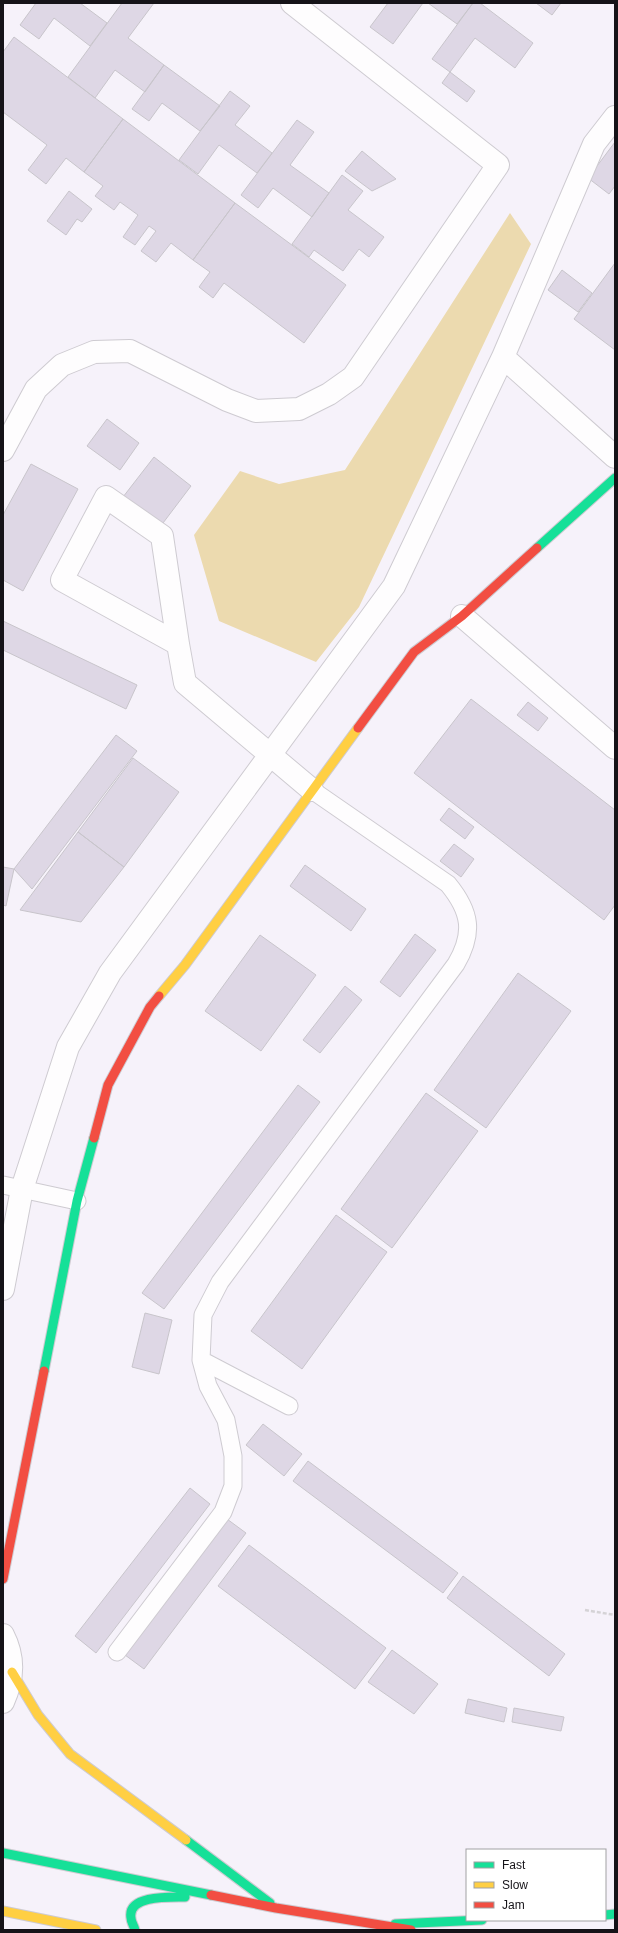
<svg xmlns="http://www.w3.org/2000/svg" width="618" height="1933" font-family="Helvetica,sans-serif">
	<rect width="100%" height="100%" fill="#f6f2fa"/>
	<path fill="#ecdaaf" d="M510 213 531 244 359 607 316 662 219 621 194 535 240 471 279 484 345 470Z"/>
	<path fill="#ded7e5" stroke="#c8c5cb" d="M36 3H80L107 23 90 46 54 18 39 39 20 25Z
		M122 3H154L128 38 164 65 145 92 115 70 95 98 68 77Z
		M388 3H423L393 44 370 27Z
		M428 3H473L457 24Z
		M473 3H480L533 43 515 68 475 38 450 72 432 59Z
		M536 3H561L552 15Z
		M14 37 123 119 84 172 66 158 46 184 28 170 47 145 3 112V52Z
		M164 65 220 106 200 131 162 103 149 121 132 109Z
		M450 72 475 91 467 102 442 83Z
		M230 91 250 106 235 125 272 153 257 173 219 145 198 174 179 160Z
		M123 119 235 203 193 260 171 243 156 262 141 251 156 231 149 226 135 245 123 237 138 215 120 202 114 210 95 196 103 186 84 172Z
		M297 120 314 132 290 165 329 193 312 217 273 188 258 208 241 195Z
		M615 142V186L609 194 588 178Z
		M362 151 396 179 372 191 345 171Z
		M342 175 363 191 348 210 384 237 369 257 359 249 343 271 314 250 309 257 292 244Z
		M69 191 92 209 82 222 77 219 66 235 47 221Z
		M235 203 346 285 304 343 224 283 213 298 199 287 210 272 193 260Z
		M615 263V350L574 319Z
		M562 270 592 293 578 312 548 290Z
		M107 419 139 443 120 470 87 446Z
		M154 457 191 486 160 527 123 497Z
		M31 464 78 489 23 591 3 580V515Z
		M3 621 137 685 126 709 3 650Z
		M471 699 615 810V905L604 920 414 773Z
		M528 702 548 718 538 731 517 715Z
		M116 735 137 751 32 889 14 869Z
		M133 758 179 792 124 867 78 832Z
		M449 808 474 827 465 839 440 820Z
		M78 832 124 867 81 922 20 910Z
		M454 844 474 859 461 877 440 861Z
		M305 865 366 909 351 931 290 886Z
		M3 867 14 869 6 906 3 905Z
		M415 934 436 950 400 997 380 982Z
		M260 935 316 975 261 1051 205 1011Z
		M518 973 571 1011 486 1128 434 1090Z
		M345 986 362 1000 320 1053 303 1040Z
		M298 1085 320 1102 164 1309 142 1293Z
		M426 1093 478 1131 392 1248 341 1209Z
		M336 1215 387 1252 302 1369 251 1331Z
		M145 1313 172 1320 159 1374 132 1367Z
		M263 1424 302 1454 284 1476 246 1445Z
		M308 1461 458 1573 443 1593 293 1481Z
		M190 1488 210 1504 96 1653 75 1636Z
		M227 1519 246 1533 144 1669 125 1655Z
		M249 1545 386 1648 355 1689 218 1586Z
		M463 1576 565 1654 549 1676 447 1598Z
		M392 1650 438 1684 414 1714 368 1682Z
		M468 1699 507 1708 504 1722 465 1713Z
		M514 1708 564 1717 561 1731 512 1722Z"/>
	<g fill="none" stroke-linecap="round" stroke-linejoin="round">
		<g stroke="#cecbd1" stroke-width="19">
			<path id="lane" d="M3 1185 77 1201
				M201 1360 289 1406
				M117 1652 223 1512 233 1486V1456L226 1420 208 1386 201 1360 203 1315 220 1282 456 964C474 933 471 912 448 884L312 790"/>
		</g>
		<g stroke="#cecbd1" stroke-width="24">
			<path id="street" d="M503 357 594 144 615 117
				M3 450 36 389 62 365 94 352 130 351 227 400 256 411 299 409 329 394 353 377 498 165 292 3
				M462 616 615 748
				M178 644 162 536 106 497 62 580 178 644 185 683 312 790
				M3 1289 22 1189 68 1047 110 973 394 586 503 357 615 457
				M3 1635C15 1658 13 1680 3 1702"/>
		</g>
		<g stroke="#cecbd1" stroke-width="11">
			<path id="fast" d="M537 548 615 478
				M44 1371 77 1201 94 1138
				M186 1840 270 1903
				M3 1853 211 1895
				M605 1915 615 1914
				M395 1924 482 1920
				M135 1930C134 1926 131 1922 131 1918 127 1895 170 1897 185 1897"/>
		</g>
		<g stroke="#cecbd1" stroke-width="11">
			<path id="slow" d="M159 996 185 965 358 728
				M12 1672 38 1715 70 1754 186 1840
				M3 1911 96 1930"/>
		</g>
		<g stroke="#cecbd1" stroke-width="11">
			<path id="jam" d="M358 728 414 652 462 616 537 548
				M94 1138 108 1085 150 1007 159 996
				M3 1579 44 1371
				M211 1895 276 1908 411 1930"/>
		</g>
		<path stroke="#d5d3d6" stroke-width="2.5" stroke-dasharray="4 2" stroke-linecap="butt" d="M585 1610 615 1615"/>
		<use href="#lane" stroke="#fefdfe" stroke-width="17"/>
		<use href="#street" stroke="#fefdfe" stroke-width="22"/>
		<use href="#fast" stroke="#16e098" stroke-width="9"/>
		<use href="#slow" stroke="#ffcf43" stroke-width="9"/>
		<use href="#jam" stroke="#f24e42" stroke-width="9"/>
	</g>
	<rect width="618" height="1933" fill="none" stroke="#151318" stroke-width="8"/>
	<rect x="466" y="1849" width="140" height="72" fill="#ffffff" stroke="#a1a1a3"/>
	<rect x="474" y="1862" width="20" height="6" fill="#16e098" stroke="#a1a1a3"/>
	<text x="502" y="1869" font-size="12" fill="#151318">Fast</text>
	<rect x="474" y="1882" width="20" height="6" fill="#ffcf43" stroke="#a1a1a3"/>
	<text x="502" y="1889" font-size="12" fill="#151318">Slow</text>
	<rect x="474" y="1902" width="20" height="6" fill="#f24e42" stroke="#a1a1a3"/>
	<text x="502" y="1909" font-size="12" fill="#151318">Jam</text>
</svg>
